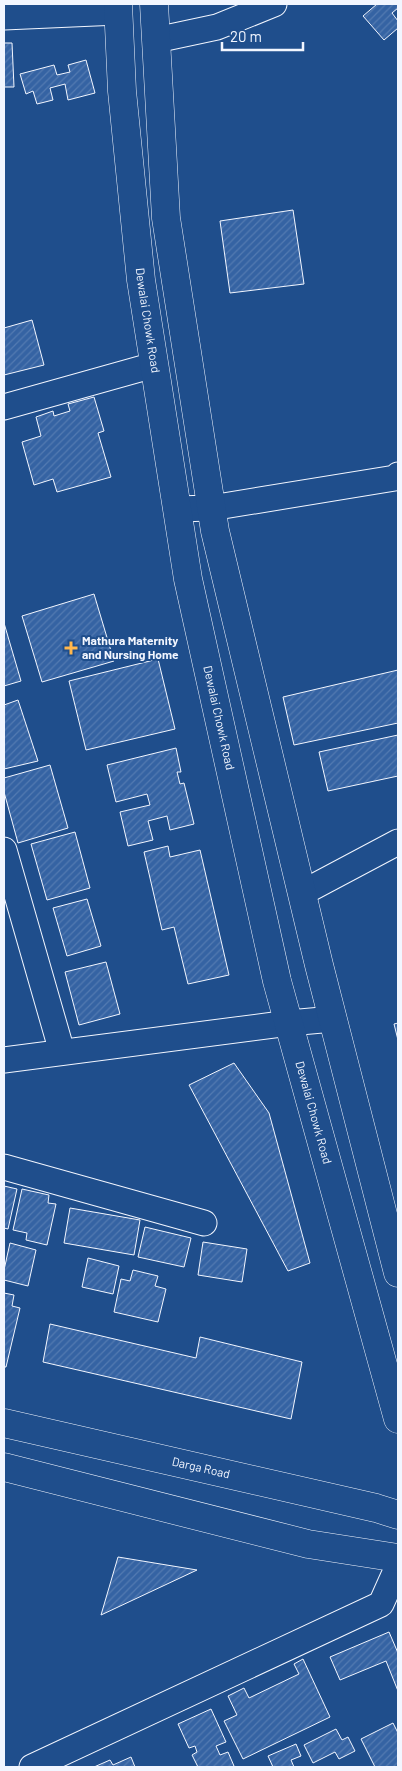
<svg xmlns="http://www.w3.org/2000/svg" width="402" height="1771" font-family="Barlow,sans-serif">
	<defs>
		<pattern id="building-hatch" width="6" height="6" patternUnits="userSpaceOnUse" patternTransform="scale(1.25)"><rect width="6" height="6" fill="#3563a3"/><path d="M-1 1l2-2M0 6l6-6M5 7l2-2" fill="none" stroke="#537ab1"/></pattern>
	</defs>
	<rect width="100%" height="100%" fill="#1f4e8c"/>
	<path fill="url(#building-hatch)" stroke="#f2f6ff" d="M377 4H398V8L392 13 398 21V28L384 40 363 16Z
		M4 43H12L14 87H4Z
		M86 60 95 93 68 100 65 84 50 88 53 100 37 104 33 91 26 94 20 74 54 65 57 75 70 72 68 65Z
		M293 210 304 284 230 293 220 221Z
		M32 320 44 365 4 375V328Z
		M94 397 104 431 98 433 111 477 57 492 53 479 34 485 22 442 41 436 36 417 53 411 54 416 70 411 68 404Z
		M94 594 114 661 42 682 22 616Z
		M4 623 21 681 4 686Z
		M158 659 175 729 86 750 69 681Z
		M398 670V723L294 745 283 697Z
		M18 700 38 761 4 769V705Z
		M398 735V776L328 791 319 752Z
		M176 748 181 772H177L180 784 184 783 194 824 170 830 167 816 148 821 153 840 128 846 120 812 150 805 147 794 116 802 107 765Z
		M50 765 68 828 18 843 4 792V778Z
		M75 832 90 888 47 900 31 844Z
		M168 846 170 857 200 850 229 975 188 984 174 927 162 930 144 852Z
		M87 899 101 946 67 956 53 908Z
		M106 962 120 1014 79 1025 65 972Z
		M398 1023V1040L394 1024Z
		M234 1063 269 1113 310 1263 288 1271 189 1085Z
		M4 1186 17 1189 8 1229 4 1228Z
		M22 1189 49 1195 48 1203 56 1204 47 1245 26 1240 27 1233 13 1230Z
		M70 1208 140 1220 134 1255 64 1243Z
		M145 1227 191 1238 184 1267 138 1257Z
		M203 1242 247 1249 242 1282 198 1275Z
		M10 1243 36 1250 28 1286 4 1280V1270Z
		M88 1258 119 1266 113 1294 82 1287Z
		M133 1270 158 1276 155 1286 166 1289 158 1322 114 1312 121 1279 130 1281Z
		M4 1293 14 1295 12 1306 20 1308 6 1367H4Z
		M50 1324 196 1358 200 1337 302 1362 291 1419 43 1362Z
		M118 1557 197 1570 101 1615Z
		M389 1632 398 1653V1691L386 1661 340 1680 330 1657Z
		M303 1659 330 1717 243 1759 224 1721 237 1715 228 1696 244 1688 249 1698 299 1674 294 1664Z
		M211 1709 226 1742 216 1746 220 1755 228 1752 234 1766 231 1767H198L192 1755 197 1752 195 1746 189 1748 178 1724Z
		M393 1723 398 1733V1767H375L361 1739Z
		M336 1729 342 1740 348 1737 355 1751 339 1759 335 1752 313 1763 304 1745Z
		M296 1744 301 1756 291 1760 294 1767H273L268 1756Z
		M131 1757 135 1767H94L110 1760 113 1765Z"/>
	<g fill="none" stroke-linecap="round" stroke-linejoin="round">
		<g stroke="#f2f6ff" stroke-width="27">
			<path id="minor" d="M4 17 118 12
				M156 40 217 27 274 4
				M4 407 154 365
				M177 509 211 508 395 478 398 475
				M4 850 62 1052
				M302 893 398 842
				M4 1060 289 1023 333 1019
				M4 1167 204 1223
				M32 1767 381 1604 398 1566"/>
		</g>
		<g stroke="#f2f6ff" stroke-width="29">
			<g id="secondary">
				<path id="s1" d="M118 4 122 91 141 280 188 579 277 981 398 1419"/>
				<path d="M154 4 166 218 215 531 319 965 398 1273"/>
				<path id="s2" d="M4 1423 376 1508 398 1515"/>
				<path d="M4 1467 308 1544 398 1558"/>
			</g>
		</g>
		<use href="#minor" stroke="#1f4e8c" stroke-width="25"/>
		<use href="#secondary" stroke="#1f4e8c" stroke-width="28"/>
	</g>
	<path fill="#ffb74d" stroke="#1f4e8c" stroke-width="2" d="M68.5 640.5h5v5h5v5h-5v5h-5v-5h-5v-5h5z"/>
	<g text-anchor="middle" stroke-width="4" stroke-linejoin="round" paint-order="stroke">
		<g font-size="12" fill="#f2f6ff" stroke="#1f4e8c">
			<text dy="4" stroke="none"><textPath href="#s1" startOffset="318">Dewalai Chowk Road</textPath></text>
			<text dy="4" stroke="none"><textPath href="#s1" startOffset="722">Dewalai Chowk Road</textPath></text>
			<text dy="4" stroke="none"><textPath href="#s1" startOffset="1128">Dewalai Chowk Road</textPath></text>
			<text dy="4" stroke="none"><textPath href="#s2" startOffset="202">Darga Road</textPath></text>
		</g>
		<g font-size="12" font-weight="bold" fill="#f2f6ff" stroke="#1f4e8c" text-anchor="start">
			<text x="82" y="645">Mathura Maternity<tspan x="82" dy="14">and Nursing Home</tspan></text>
		</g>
	</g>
	<rect width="402" height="1771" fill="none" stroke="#f2f6ff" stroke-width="10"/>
	<path d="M222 42v8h81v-8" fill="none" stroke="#f2f6ff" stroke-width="2.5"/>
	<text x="230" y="42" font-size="15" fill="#f2f6ff" stroke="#1f4e8c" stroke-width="4" paint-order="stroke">20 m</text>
</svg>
